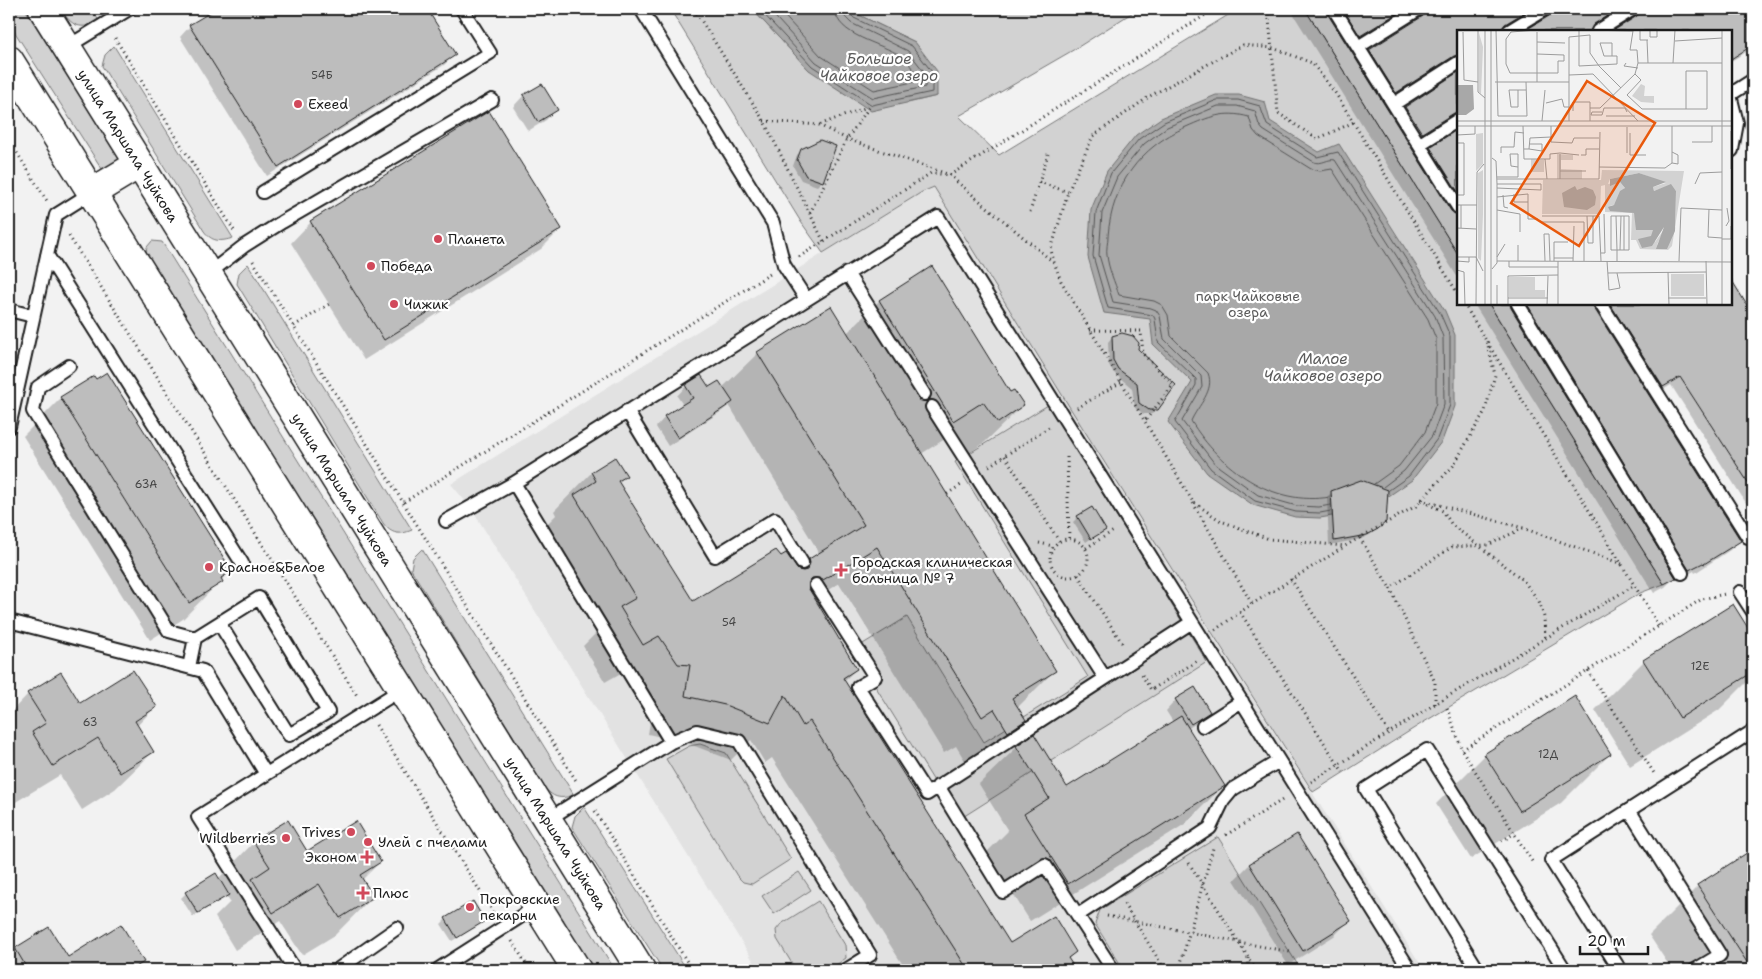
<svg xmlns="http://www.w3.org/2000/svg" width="1762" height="979" font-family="'Shantell Sans',sans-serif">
	<rect width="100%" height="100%" fill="#f2f2f2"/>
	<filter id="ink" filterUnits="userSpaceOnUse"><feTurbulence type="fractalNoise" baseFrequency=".02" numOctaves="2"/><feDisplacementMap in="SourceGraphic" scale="10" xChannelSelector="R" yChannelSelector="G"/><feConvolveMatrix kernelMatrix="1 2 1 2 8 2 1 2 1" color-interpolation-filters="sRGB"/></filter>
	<g filter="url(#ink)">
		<path fill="#e2e2e2" d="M934 186 1072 411 1424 970H759L471 508 451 484 922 192Z"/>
		<path fill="#d2d2d2" stroke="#777" d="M9 9H25L119 159 116 166 106 171 102 169 9 23Z
			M61 9H91L100 22C80 30 72 27 61 9Z
			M670 9H752L809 70 908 103 937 96 915 42 857 14 852 9H1138L1075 49 959 116 999 155 1238 9H1305L1458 254V304H1489L1664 584 1640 593 1424 722 1313 792 1072 411 934 187 922 192 823 253 801 222Z
			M114 46 233 238C220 242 212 242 204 231L102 66 105 55Z
			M152 241 162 242 615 970H593L146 252 147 247Z
			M248 264 412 530C400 535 392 535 383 523L237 284 239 273Z
			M1048 405 1207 662 958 820 853 650 907 617 984 742 1088 677 955 462Z
			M422 549 574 795C562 799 554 799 545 788L411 569 413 558Z
			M700 744 726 753 791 859 752 884 743 882 737 876 666 759 689 746Z
			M584 807 687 970H663L572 827 575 816Z
			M1218 837 1301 970H1124L1095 924 1100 910Z
			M799 872 811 890 774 914 762 896Z
			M818 901 845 945 846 958 829 970H796L777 939 776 930 781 924Z"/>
		<path fill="#a8a8a8" stroke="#707070" d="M752 9H852L857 14 915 42 937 71V96L871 111 809 70Z
			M1216 95H1239L1265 102 1270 121 1319 152 1339 144 1445 311 1455 335V406L1442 441 1412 480 1380 502 1356 512 1320 518 1295 517 1253 505 1207 473 1168 422 1192 382 1153 344 1150 319 1104 313 1088 257 1091 210 1107 171 1136 135 1161 118Z"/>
		<path fill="#0003" fill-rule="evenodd" d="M218 9H426L454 55 444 65 267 176 180 37 190 26Z
			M1290 9H1753V48L1731 61V31H1615L1632 20 1631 15 1619 11 1589 29 1590 31H1526L1544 20 1543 15 1531 11 1500 29 1501 31H1458V278ZM1325 10 1332 14 1351 44 1416 14 1418 20 1370 51 1360 60 1386 101 1443 65H1451L1456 69V75L1406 108 1396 117 1412 142 1456 126V132L1431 148 1421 158 1456 213V216L1450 212Z
			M541 86 556 110 546 120 528 131 513 107 523 96Z
			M489 113 561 229 541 249 364 360 291 243 311 222Z
			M802 150 822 181 817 186 801 180 793 166 797 155Z
			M1731 282 1753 317V514L1671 385 1653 396 1599 309 1592 305 1739 541 1730 550 1695 573 1694 571 1680 579 1516 309 1510 306V309L1674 578 1665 587 1654 593 1474 304H1731Z
			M879 301 1023 405 985 442 959 460 945 439 921 454 1054 671 1017 708 1024 720 986 758 970 769 956 746 944 753 839 583 814 599 856 669 844 681 1010 945 1075 952 1068 959 1074 970H906L772 758 765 763 751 740 731 760 687 743 648 734 653 703 640 702 621 673 605 682 583 646 596 633 537 534 556 515 554 511 591 473 615 458 626 476 618 483 692 603 780 558 799 571 810 560 820 554 729 405 722 411 668 446 656 427 665 417 683 405 677 396 686 386 709 389 722 388 758 353 846 334Z
			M1112 337 1137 349 1157 409 1152 414H1144L1135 408 1132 388 1114 373 1109 365 1108 342Z
			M94 377 230 571 183 619 150 640 23 436 61 398Z
			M1332 492 1384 522 1371 534 1361 539 1329 545 1327 497Z
			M1078 517 1104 529 1086 542 1073 522Z
			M1733 606 1753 638V676L1719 710 1630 766 1595 710 1644 661Z
			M1194 689 1208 712 1198 722 1187 729 1223 786 1185 824 1030 921 987 852 1008 831 979 784 1017 747 1067 789 1173 722 1166 711 1176 700Z
			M28 694 80 704 155 707 137 726 153 752 115 789 82 810 60 775 14 803 9 793V714Z
			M1610 754 1561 803 1471 859 1436 804 1485 755Z
			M254 842 307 853 380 862 362 880 372 897 335 935 302 955 280 921 235 950 215 917 230 902 226 896 193 917 181 898 186 893 215 875 218 879Z
			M1753 850V970H1672L1649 935 1698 886Z
			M1250 864 1349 921 1334 936 1288 965 1234 880Z
			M473 903 483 921 478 925 452 941 441 924 446 919Z
			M48 929 67 959 142 962 134 970H9V956L15 949Z"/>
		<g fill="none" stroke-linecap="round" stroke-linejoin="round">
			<path stroke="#545454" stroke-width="1" d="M759 9 812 66 872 105 932 92V72L912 46 854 18 849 13V9
				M768 9 816 62 873 98 925 87 926 74 908 51 851 23 844 16 842 9
				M778 9 821 56 874 90 918 81V77C913 70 908 60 901 56 882 43 836 36 835 9
				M1330 497C1272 507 1220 468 1191 421 1198 405 1215 391 1208 373L1171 336 1168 315 1162 305 1154 301 1119 295C1115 283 1108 268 1107 255 1106 249 1108 242 1108 236 1112 185 1140 147 1186 127 1209 117 1224 110 1249 117L1253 130 1258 136 1311 169 1320 171 1332 169 1428 319 1436 339V403L1425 432 1399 466 1374 484
				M1331 505 1319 507 1297 506 1258 495 1215 464 1182 421 1202 387 1201 376 1164 339 1160 316 1156 310 1151 308 1113 302 1099 255 1102 213 1117 177 1144 144 1167 127 1218 106H1237L1255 111 1259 125 1263 130 1314 162C1322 165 1328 158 1335 160L1435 316 1443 337 1444 404 1432 436 1404 471 1383 487
				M1331 511 1320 513 1296 512 1255 501 1211 469 1175 422 1196 385V379L1158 342 1155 319 1153 315 1108 308 1093 256 1096 212 1111 173 1139 139 1164 122 1217 100H1238L1260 106 1267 125 1317 157 1338 152 1440 313 1450 336V405L1437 439 1409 476 1389 490"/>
		</g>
		<path fill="#bdbdbd" stroke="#1c1c1c" d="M216 9H427L456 55 278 167 189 25Z
			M1305 9H1326L1327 13 1451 211 1458 215V254Z
			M1343 9H1404L1360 36Z
			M1427 9H1530L1505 24 1501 31H1458V55L1454 56 1396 93 1369 50 1423 16Z
			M1553 9H1618L1594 24 1590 31H1524L1549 16Z
			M1641 9H1753V45L1731 59V31H1613L1637 16Z
			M1458 72V112L1454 113 1422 133 1405 107Z
			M542 84 558 110 538 122 523 95Z
			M489 111 562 229 384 340 310 221Z
			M1458 129V192L1430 147Z
			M820 140 836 146 823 182 806 176 797 160 801 149Z
			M932 266 1010 392 1014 390 1024 405 998 423 983 402 953 421 879 300Z
			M1731 279 1753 315V490L1680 377 1663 387 1610 304H1731Z
			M1489 304H1510L1511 308 1676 578 1664 584Z
			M1527 304H1593L1594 308 1741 541 1704 564 1703 563 1689 570Z
			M831 306 1056 671 1012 698 1026 720 1008 732 994 709 982 717 877 547 823 580 819 578H812L809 582V589L857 669 843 678 1010 943 1054 916 1076 952 1068 958 1076 970H968L810 721 803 726 785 695 770 723 725 705 685 696 690 665 678 664 659 636 643 645 620 607 636 598 574 495 596 481 591 472 615 457 627 476 618 481 693 601 776 550 781 556 786 553 798 570 803 571 807 570 810 563 809 559 864 525 757 352Z
			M1122 333 1133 336 1139 343 1138 349 1176 385 1158 410H1149L1139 403 1137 383 1118 369 1113 360 1112 336Z
			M107 372 232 571 221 578 223 582 189 603 60 397 94 376 96 379Z
			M701 375 709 387 719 381 733 402 678 438 664 416 693 398 685 385Z
			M1361 480 1388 490 1386 522 1378 529 1367 535 1334 541 1331 491Z
			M1092 507 1106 530 1091 539 1077 516Z
			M1733 604 1753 636V672L1680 718 1643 660Z
			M133 670 157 707 135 721 154 752 120 773 98 738 53 766 32 732 46 723 27 693 61 672 80 703Z
			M1195 687 1210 712 1191 724 1175 699Z
			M1575 696 1611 754 1520 811 1484 754Z
			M1181 716 1225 786 1068 884 1024 814 1049 798 1016 746 1034 734 1067 787Z
			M288 820 307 851 356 821 381 862 360 875 374 897 340 918 319 884 273 913 252 879 270 867 253 841Z
			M1297 834 1351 921 1303 951 1249 864Z
			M1753 849V970H1752L1697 885Z
			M216 873 229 895 198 913 185 892Z
			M473 901 485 921 457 938 445 918Z
			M121 924 144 962 131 970H28L15 948 49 927 68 957Z"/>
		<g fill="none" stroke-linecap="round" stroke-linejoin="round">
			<g stroke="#1c1c1c" stroke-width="16">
				<path id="service" d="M641 9 773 223 784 265 806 299
					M1334 9 1458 207
					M1509 31 1545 9
					M1598 31 1633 9
					M67 47 129 9
					M1358 47 1419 9
					M1731 94 1753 80
					M1731 99 1737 123 1732 150 1731 151
					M1394 104 1458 63
					M1420 144 1458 120
					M263 192 490 53 462 9
					M47 255 242 563
					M847 273 924 394
					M208 274 244 246 282 222 492 100
					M1518 304 1682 573
					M1601 304 1748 537
					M9 310 33 316
					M69 366 38 387 33 411 169 631 195 638 259 598 328 712 289 735 219 623
					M932 407 1105 678
					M627 411 715 556 775 519 802 563
					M9 427 56 215 91 193
					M514 483 671 742 697 731 739 741 870 955 846 970
					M446 521 514 483 938 217 1410 970
					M816 585 875 677 858 687 927 794 1192 622
					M1740 592 1753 612
					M9 621 203 671 266 774
					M189 667 195 638
					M1203 726 1242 701
					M938 786 1003 892 1045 865 1113 970
					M1629 810 1720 955 1695 970
					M547 820 671 742
					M1078 915 1210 828 1223 801 1233 789 1279 761
					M295 970 198 817 402 689
					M337 970 397 928
					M437 970 537 906
					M1478 970 1366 789 1427 750 1565 970
					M1620 970 1551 860 1753 731"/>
			</g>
			<g stroke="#1c1c1c" stroke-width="31">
				<g id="secondary">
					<path id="s1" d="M43 9 641 970"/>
					<path d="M9 60 577 970"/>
					<path d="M91 193 139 164"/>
				</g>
			</g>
			<path stroke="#1c1c1c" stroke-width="3" stroke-dasharray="1 4" stroke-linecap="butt" d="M694 9 764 121 824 242
				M1268 9 1278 113 1317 139 1354 122
				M115 38 235 232
				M764 121 819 125 847 139 950 175 956 181 1053 262
				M9 140 47 201
				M1039 182 1068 192
				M1030 212 1048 154
				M810 213 847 139 870 106 819 125
				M69 236 358 697
				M799 257 931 173 950 175 1215 9
				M253 261 577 782
				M1458 294 1336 94 1312 63 1273 48 1243 45 1150 96 1093 136 1068 192 1051 250 1054 262 1061 281 1193 502 1221 521 1269 539 1345 546 1416 506 1453 466 1485 411 1495 375 1487 341
				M1464 304 1659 626
				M294 326 331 303
				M1090 330 1141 331 1143 354 1173 385 1145 421
				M1077 408 1121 382
				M1005 456 1059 541
				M1067 457 1069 539
				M989 466 1049 427
				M947 494 961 485
				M1421 500 1523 528 1622 564
				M404 502 770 274
				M1193 503 1252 604
				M1428 504 1443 511 1452 525 1522 579 1539 601 1544 617 1545 638
				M1360 538 1390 588
				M1050 558a19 19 0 1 1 38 0a19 19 0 1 1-38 0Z
				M1039 543 1053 546
				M1086 548 1115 530
				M1078 575 1124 646
				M1291 579 1389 733
				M1240 612 1343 772
				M1215 630 1252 604 1344 547
				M1588 671 1654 773
				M1142 675 1151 690 1197 661
				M1435 704V682L1390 588 1452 547 1488 545 1523 528
				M1447 708 1462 750 1533 863
				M376 725 495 915
				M1462 750 1702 599 1725 594
				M1311 782 1435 704 1635 585
				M595 811 692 970
				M1226 835 1284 799
				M1502 841 1515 833
				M1189 863 1256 970
				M1124 904 1165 970
				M1107 916 1290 952
				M512 941 530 970
				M1248 958 1249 970
				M1179 970 1213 848"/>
			<use href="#service" stroke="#fff" stroke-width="12"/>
			<use href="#secondary" stroke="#fff" stroke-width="28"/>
		</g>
	</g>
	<g fill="#d1495b" stroke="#fff" stroke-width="2">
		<circle cx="298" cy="104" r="5"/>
		<circle cx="438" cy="239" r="5"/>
		<circle cx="371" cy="266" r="5"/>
		<circle cx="394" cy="304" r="5"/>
		<circle cx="209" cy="567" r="5"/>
		<path d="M838.5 562.5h5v5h5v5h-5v5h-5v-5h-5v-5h5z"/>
		<circle cx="351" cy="832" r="5"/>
		<circle cx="286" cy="838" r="5"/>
		<circle cx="368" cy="842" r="5"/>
		<path d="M364.5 849.5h5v5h5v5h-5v5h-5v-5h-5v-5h5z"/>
		<path d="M360.5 885.5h5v5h5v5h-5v5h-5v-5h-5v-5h5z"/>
		<circle cx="470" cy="907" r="5"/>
	</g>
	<g text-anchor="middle" stroke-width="4.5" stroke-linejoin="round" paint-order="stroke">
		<g font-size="11" fill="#444">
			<text x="322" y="79">54Б</text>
			<text x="146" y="488">63А</text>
			<text x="729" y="626">54</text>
			<text x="1700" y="670">12Е</text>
			<text x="90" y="726">63</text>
			<text x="1548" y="758">12Д</text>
		</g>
		<g font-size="14" fill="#1c1c1c" stroke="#fff" text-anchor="start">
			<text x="308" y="109">Exeed</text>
			<text x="448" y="244">Планета</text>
			<text x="381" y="271">Победа</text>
			<text x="404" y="309">Чижик</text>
			<text x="852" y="567">Городская клиническая<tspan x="852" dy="16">больница № 7</tspan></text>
			<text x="219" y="572">Красное&amp;Белое</text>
			<text x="341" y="837" text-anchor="end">Trives</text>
			<text x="276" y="843" text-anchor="end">Wildberries</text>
			<text x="378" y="847">Улей с пчелами</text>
			<text x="357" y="862" text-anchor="end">Эконом</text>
			<text x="373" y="898">Плюс</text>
			<text x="480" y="904">Покровские<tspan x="480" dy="16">пекарни</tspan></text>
		</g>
		<g font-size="14" fill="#1c1c1c" stroke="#fff">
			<text dy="5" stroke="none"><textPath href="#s1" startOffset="161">улица Маршала Чуйкова</textPath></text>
			<text dy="5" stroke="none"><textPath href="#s1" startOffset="566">улица Маршала Чуйкова</textPath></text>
			<text dy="5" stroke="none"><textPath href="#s1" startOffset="971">улица Маршала Чуйкова</textPath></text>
		</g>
		<g font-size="14" fill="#5c5c5c" stroke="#fff">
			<text x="1248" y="301">парк Чайковые<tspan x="1248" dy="16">озера</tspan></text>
		</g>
		<g font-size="15" font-style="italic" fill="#5b5b5b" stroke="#fff">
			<text x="879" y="64">Большое<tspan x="879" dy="17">Чайковое озеро</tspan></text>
			<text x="1323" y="364">Малое<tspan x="1323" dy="17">Чайковое озеро</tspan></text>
		</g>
	</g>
	<g transform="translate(1457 30)">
		<rect width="275" height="275" fill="#f2f2f2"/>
		<path d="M22 3 26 17 24 64 22 62ZM184 54 188 56 187 66H197V73L184 72 175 66ZM26 103V134L19 141V104ZM100 124 116 125V130H104V139L125 140V149H100ZM74 129 87 130V142H74ZM26 140V184L24 231 21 228V143ZM145 140 227 141 215 216 211 220 183 219 179 210H174L175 183 148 182V155L144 156 143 184H85L86 150H144ZM182 143 209 153 196 157 197 161 214 155 219 161 218 201 200 215 208 198 198 212 196 200 181 196 177 183 153 175H157L168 158 163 152 151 154 153 149ZM214 244H247V266H214ZM52 247H78V260H88V267H52Z" fill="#d2d2d2" fill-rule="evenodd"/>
		<path d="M0 55H16L17 79 9 85H0ZM182 143 209 152 196 157 197 161 214 154 219 161 218 201 210 219H199L207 197 195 216 185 218 181 209 194 206 196 200H179L177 183 153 181 151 177 157 175 163 161 168 158 163 152 153 156V149ZM118 156 120 160 128 157 136 160 139 167 138 175 130 180 107 177 105 163Z" fill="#a8a8a8"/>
		<path fill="none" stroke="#9c9c9c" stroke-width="1" d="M21 0V62L28 68M28 0V275M34 0V275M39 0 41 86H70M122 0V36L160 34V26H147L143 13H155V26M125 0 176 1M183 0V10H191M193 0V7H200V0M265 0V275M176 1 173 20H180L181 33M6 2 7 50 21 52M190 10 191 33M218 11 265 8M80 12 108 13M80 24 107 25V31H101V43H53L49 34V9L54 2 80 0M169 33 167 36 181 38M216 33H265M178 44 184 50 170 65 185 79H250V41H229V79M112 45 136 44 181 91M38 52H112M69 52 70 86M80 52V2M61 60V77H54L52 60H69M89 73 105 69 107 77H112M133 78H143L178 44 181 33H216L218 0M116 81V72H133V91M145 82H135L134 85H145L147 78H168L170 82M149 86H178M0 91H275M85 91 88 60M112 91V7L133 5V23L142 36 164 58M0 96H275M66 96 67 129H93V124L103 123 122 125M94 96V112L115 113 117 108H142M215 96V133L221 134V125L215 122M173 103V125H189M0 105 18 104V96M235 112H255V96M0 113H7V165H0M67 119H72L73 108 94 107M72 119 85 121V114H73M44 123V117H57L58 102 67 103M170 123V97M103 124V149M124 125H129V119H142M35 128 39 131 40 154V233L35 239M88 129 90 149M142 137 208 138 215 133M274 139V101M103 141H129M40 147H61V124H53L54 136 61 137M40 149H142L143 102M238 154 243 143 265 142M40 158 84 160V154H40M57 164V172H71M46 165 47 177 51 178M40 167 71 164V189H81M0 175H20M252 179 251 207 265 208M40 180 63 184V202M85 186H142L144 231M130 186 131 213H136V186M159 186 160 220H154V186H172V220H160V231M85 192H127V231M269 196 272 191 270 178M0 198 19 199M4 198V175M265 209H274V196M163 220 164 186M167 220V186M144 223H148L147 184M0 227H19L26 241M40 227 48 214M97 228H116M0 231 12 232V227M40 231 275 232M52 231V237H101M61 231V215M88 231 87 204H92L93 231M97 231V212H111M101 231V275M116 231 117 196M150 231 152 260 163 258 160 243M222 231 224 178 265 180M249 231 250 275M0 240 7 242 8 275M211 242 212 275M151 243 249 242M51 268H91M211 268H249M19 275 20 142 27 134M40 275V255M51 275V246L101 245M90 275 91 246"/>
		<path fill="#e8590c" fill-opacity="0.15" stroke="#e8590c" stroke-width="2.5" d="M130 51 198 93 122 216 54 173Z"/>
		<rect width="275" height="275" fill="none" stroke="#1c1c1c" stroke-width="2.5"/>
	</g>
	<rect width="1762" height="979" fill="none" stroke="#fff" stroke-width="30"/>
	<rect x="15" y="15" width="1732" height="949" fill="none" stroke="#1c1c1c" stroke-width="2" filter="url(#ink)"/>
	<path d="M1580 946v8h68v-8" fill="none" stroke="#1c1c1c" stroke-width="2.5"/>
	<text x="1587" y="946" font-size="15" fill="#1c1c1c" stroke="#ffffff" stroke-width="4" paint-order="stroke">20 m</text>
</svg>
